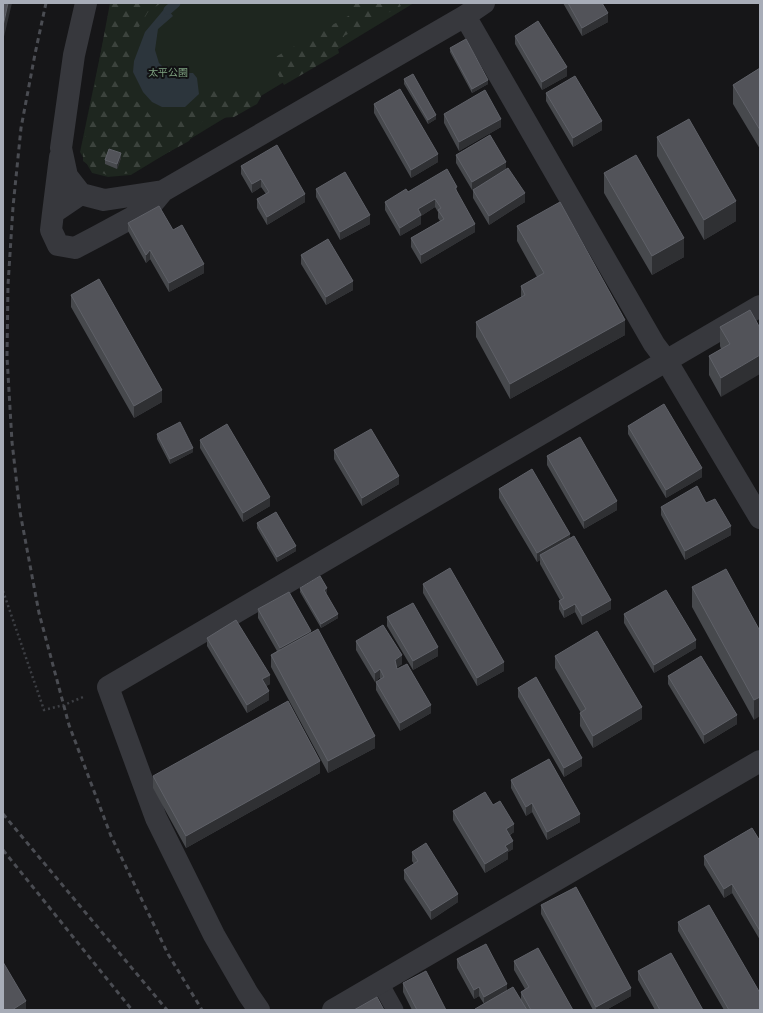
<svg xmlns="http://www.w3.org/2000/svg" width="763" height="1013" font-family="'Archivo Narrow','Noto Sans JP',sans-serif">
	<defs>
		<pattern id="forest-firs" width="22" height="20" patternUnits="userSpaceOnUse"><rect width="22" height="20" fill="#1e261f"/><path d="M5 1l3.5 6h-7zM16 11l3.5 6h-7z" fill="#3c433d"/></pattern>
	</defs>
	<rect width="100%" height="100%" fill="#161618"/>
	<path fill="#1e261f" d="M111 3H414L131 175 108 177 92 173 80 152Z"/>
	<path fill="url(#forest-firs)" d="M110 3H161L148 12 134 35 130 56 128 80 133 99 143 106 151 117 165 121H178L186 116 202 99 213 90 252 87 260 91 261 97 257 104 234 117 204 119 189 141 131 173 109 176 95 170 83 161V148Z
		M344 3H399L401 6 344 36 345 44 338 49 339 53 284 85 270 60 350 15Z"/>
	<path fill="#2c353c" d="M166 7 173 16 158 29 155 50 159 63 166 70 181 78 187 73H193L197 78 199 94 185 107H162L152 102 143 92 133 72 134 61 145 32Z"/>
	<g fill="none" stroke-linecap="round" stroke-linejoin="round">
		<path stroke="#2c353c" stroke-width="9" d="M168 10 176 3"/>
		<path stroke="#3d3f44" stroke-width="2.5" stroke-dasharray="2 3" stroke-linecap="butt" d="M3 591 44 710 64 705 83 697"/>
		<path stroke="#37383d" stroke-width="17" d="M380 983 395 1010"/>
		<path stroke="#37383d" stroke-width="22" d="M465 16 654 344 666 360 760 518
			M163 191 104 200 81 194 53 213 51 230 58 245 75 248 96 237 148 209 163 191 465 16 484 3
			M81 194 67 176 61 148 74 55 86 3
			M53 213 60 157
			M259 1010 248 994 214 935 156 818 108 687 760 306
			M333 1010 760 761"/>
		<path stroke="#4a4c52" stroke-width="3" stroke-dasharray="5 4" stroke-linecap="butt" d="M46 3 35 54 21 128 13 207 8 285 7 357 12 442 20 512 39 613 69 725 111 836 168 954 202 1010
			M3 814 167 1010
			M3 850 132 1010"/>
	</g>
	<path fill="#47494d" d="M563 3H602L608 22 582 36Z
		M515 36 567 76 542 90 515 44Z
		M450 48 488 84 472 93 450 52Z
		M760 68V149L733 104V85Z
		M404 79 436 119 428 124 404 84Z
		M546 93 602 130 573 147 546 101Z
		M374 104 438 162 411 178 374 113Z
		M444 114 501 127 459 151 444 123Z
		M657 137 736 221 704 240 657 156Z
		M456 155 506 169 525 202 489 225 473 198V190H472L456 163Z
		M121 158 117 169 105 164V160Z
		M241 166 305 202 267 225 257 208V199L266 194 261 187 252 193 241 174Z
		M604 173 684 257 652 275 604 193Z
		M316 189 370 224 340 240 316 197Z
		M408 192 457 193 475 232 421 264 411 247V238L440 221 438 218V212L435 207 421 216V224L400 236 385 210V202Z
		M128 223 173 230 204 273 169 292 150 259 146 263 128 231Z
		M517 226 625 335 510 399 476 337V322L521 298V286L537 277 517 241Z
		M301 255 353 290 326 305 301 264Z
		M71 295 162 402 134 418 71 307Z
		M750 310 721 397 709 375V356L721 349 720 346V327Z
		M628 426 702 477 666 498 628 434Z
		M157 434 193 452 170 464 157 439Z
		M200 440 270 506 243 522 200 448Z
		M334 450 399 484 362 506 334 459Z
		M547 456 617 510 584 529 547 465Z
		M499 489 570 538 611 609 582 625 575 612 564 618 559 609V601L560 600 540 564V560L537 562 499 498Z
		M706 503 731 535 685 560 661 515V507Z
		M257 523 296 551 277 562 257 528Z
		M423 584 504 671 477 686 423 593Z
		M692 587 760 631 754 720 692 607Z
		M300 588 327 593H326L338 618 321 628 300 592Z
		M258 609 311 633 375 748 328 773 271 667V655L277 651 258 618Z
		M624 614 696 648 654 673 624 623Z
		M387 617 438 656 413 670 387 626Z
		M207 638 270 684 266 686 269 700 247 713 207 646Z
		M356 641 402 664 396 668 397 669 431 713 400 731 376 690V682L380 679V677L375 682 356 650Z
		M555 656 642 719 593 748 580 726V713H581L555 668Z
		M668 676 737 724 704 744 668 684Z
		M518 688 582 766 564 777 518 697Z
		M320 773 186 848 153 788V776Z
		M511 780 580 822 547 840 532 812 526 816 511 788Z
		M493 805 514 832 510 835 513 849 508 852V859L485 873 453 820V811Z
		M760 841V940L732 893 724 898 704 865V856Z
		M412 852 458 902 431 920 404 879V870L414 864 412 861Z
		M541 905 631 996 606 1010H593L541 914Z
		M678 922 760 1010H724L678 931Z
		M457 959 521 1000V992L525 989 514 970V961L573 1010H475V1009L484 1004 479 996 474 999 457 968Z
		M638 971 703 1010H655L638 980Z
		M403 983 446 1010H412L403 992Z"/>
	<path fill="#2f3033" d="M8 3H12L3 41V26Z
		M608 13V22L582 36V28Z
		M567 67V76L542 90V82Z
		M488 80V84L472 93V89Z
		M436 115V119L428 124V120Z
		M501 119V127L459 151V142Z
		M602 121V130L573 147V138Z
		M121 153V158L117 169V164Z
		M438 154V162L411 178V170Z
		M506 162V171L472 190V182Z
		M261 179V187L252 193V184Z
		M457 187V195L455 188Z
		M525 193V202L489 225V216Z
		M305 194V202L267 225V217Z
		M435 199V207L421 216V224L400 236V228L418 209Z
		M736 201V221L704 240V220Z
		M370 215V224L340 240V232Z
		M475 224V232L421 264V255Z
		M684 238V257L652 275V256Z
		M150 250V259L146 263V255Z
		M204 264V273L169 292V283Z
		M353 281V290L326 305V297Z
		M625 320V335L510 399V384Z
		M760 355V374L721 397V378Z
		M162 390V402L134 418V406Z
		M193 448V452L170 464V459Z
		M702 468V477L666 498V490Z
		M399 476V484L362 506V498Z
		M270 497V506L243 522V513Z
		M617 501V510L584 529V521Z
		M731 526V535L685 560V551Z
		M570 534V542L540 555V560L537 562V553Z
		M296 546V551L277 562V557Z
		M327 588V593L324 594V590Z
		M611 600V609L582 625V616Z
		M575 604V612L564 618V610Z
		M338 614V618L321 628V624Z
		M311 631V639L280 656V648Z
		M696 640V648L654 673V665Z
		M438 647V656L413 670V661Z
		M402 655V664L395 669V660Z
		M504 662V671L477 686V678Z
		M380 669V677L375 682V673Z
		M270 675V684L262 688V679Z
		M269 691V700L247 713V705Z
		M760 697V716L754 720V700Z
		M431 705V713L400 731V723Z
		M642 707V719L593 748V736Z
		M737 715V724L704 744V735Z
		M375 736V748L328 773V761Z
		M582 758V766L564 777V768Z
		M320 761V773L186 848V836Z
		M532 803V812L526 816V807Z
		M580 814V822L547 840V832Z
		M514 824V832L506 837V829Z
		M513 841V849L508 852V859L485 873V864L505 846Z
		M732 884V893L724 898V889Z
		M458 894V902L431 920V911Z
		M507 984V993L484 1005V997Z
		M479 987V996L474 999V990Z
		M631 988V996L606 1010H596V1007Z
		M26 1001V1010H12Z"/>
	<path fill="#525359" stroke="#5f6168" d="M3 3H8L3 26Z
		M568 3H602L608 13 582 28Z
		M538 21 567 67 542 82 515 36Z
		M466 39 488 80 472 89 450 48Z
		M760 68V130L733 85Z
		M413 74 436 115 428 120 404 79Z
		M575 76 602 121 573 138 546 93Z
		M400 89 438 154 411 170 374 104Z
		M485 90 501 119 459 142 444 114Z
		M689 119 736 201 704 220 657 137Z
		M490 135 506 162 472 182 456 155Z
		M277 145 305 194 267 217 257 199 269 192 261 179 252 184 241 166Z
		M109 149 121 153 117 164 105 160Z
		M636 155 684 238 652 256 604 173Z
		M508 168 525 193 489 216 473 190Z
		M447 169 457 187 455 188 475 224 421 255 411 238 444 219 438 210 441 208 435 199 418 209 421 215 400 228 385 202 406 189 408 192Z
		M345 172 370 215 340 232 316 189Z
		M560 202 625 320 510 384 476 322 525 295 521 286 544 273 517 226Z
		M159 206 173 230 182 225 204 264 169 283 150 250 146 255 128 223Z
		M328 239 353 281 326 297 301 255Z
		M99 279 162 390 134 406 71 295Z
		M750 310 760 328V355L721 378 709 356 730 344 720 327Z
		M664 404 702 468 666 490 628 426Z
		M180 422 193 448 170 459 157 434Z
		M227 424 270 497 243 513 200 440Z
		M371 429 399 476 362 498 334 450Z
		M580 437 617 501 584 521 547 456Z
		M532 469 570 534 537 553 499 489Z
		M697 486 706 503 715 499 731 526 685 551 661 507Z
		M276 512 296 546 277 557 257 523Z
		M574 536 611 600 582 616 575 604 564 610 559 601 564 598 540 555Z
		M450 568 504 662 477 678 423 584Z
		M726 569 760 631V697L754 700 692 587Z
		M320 576 327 588 324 590 338 614 321 624 300 588Z
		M666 590 696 640 654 665 624 614Z
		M289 592 311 631 280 648 258 609Z
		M413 603 438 647 413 661 387 617Z
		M236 620 270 675 262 679 269 691 247 705 207 638Z
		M383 625 402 655 395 660 397 669 407 664 431 705 400 723 376 682 384 677 380 669 375 673 356 641Z
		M318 629 375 736 328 761 271 655Z
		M597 631 642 707 593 736 580 713 586 709 555 656Z
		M701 656 737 715 704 735 668 676Z
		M536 677 582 758 564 768 518 688Z
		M288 701 320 761 186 836 153 776Z
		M549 759 580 814 547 832 532 803 526 807 511 780Z
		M485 792 493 805 500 801 514 824 506 829 513 841 505 846 508 850 485 864 453 811Z
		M752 828 760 841V931L732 884 724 889 704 856Z
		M426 843 458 894 431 911 404 870 418 861 412 852Z
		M576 887 631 988 596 1007 541 905Z
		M709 905 760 993V1010H729L678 922Z
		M486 944 507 984 484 997 479 987 474 990 457 959Z
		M538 948 573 1010H531L521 992 529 987 514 961Z
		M671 953 703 1010H660L638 971Z
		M3 962 26 1001 12 1010H3Z
		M426 971 446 1010H417L403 983Z
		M513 987 527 1010H476L475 1009Z
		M377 997 384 1010H354Z"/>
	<g text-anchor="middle" stroke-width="4" stroke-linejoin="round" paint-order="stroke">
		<g font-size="10" fill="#7fa381" stroke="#111113">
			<text x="168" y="76">太平公園</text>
		</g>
	</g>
	<rect width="763" height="1013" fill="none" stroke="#a8adb8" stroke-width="8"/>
</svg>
